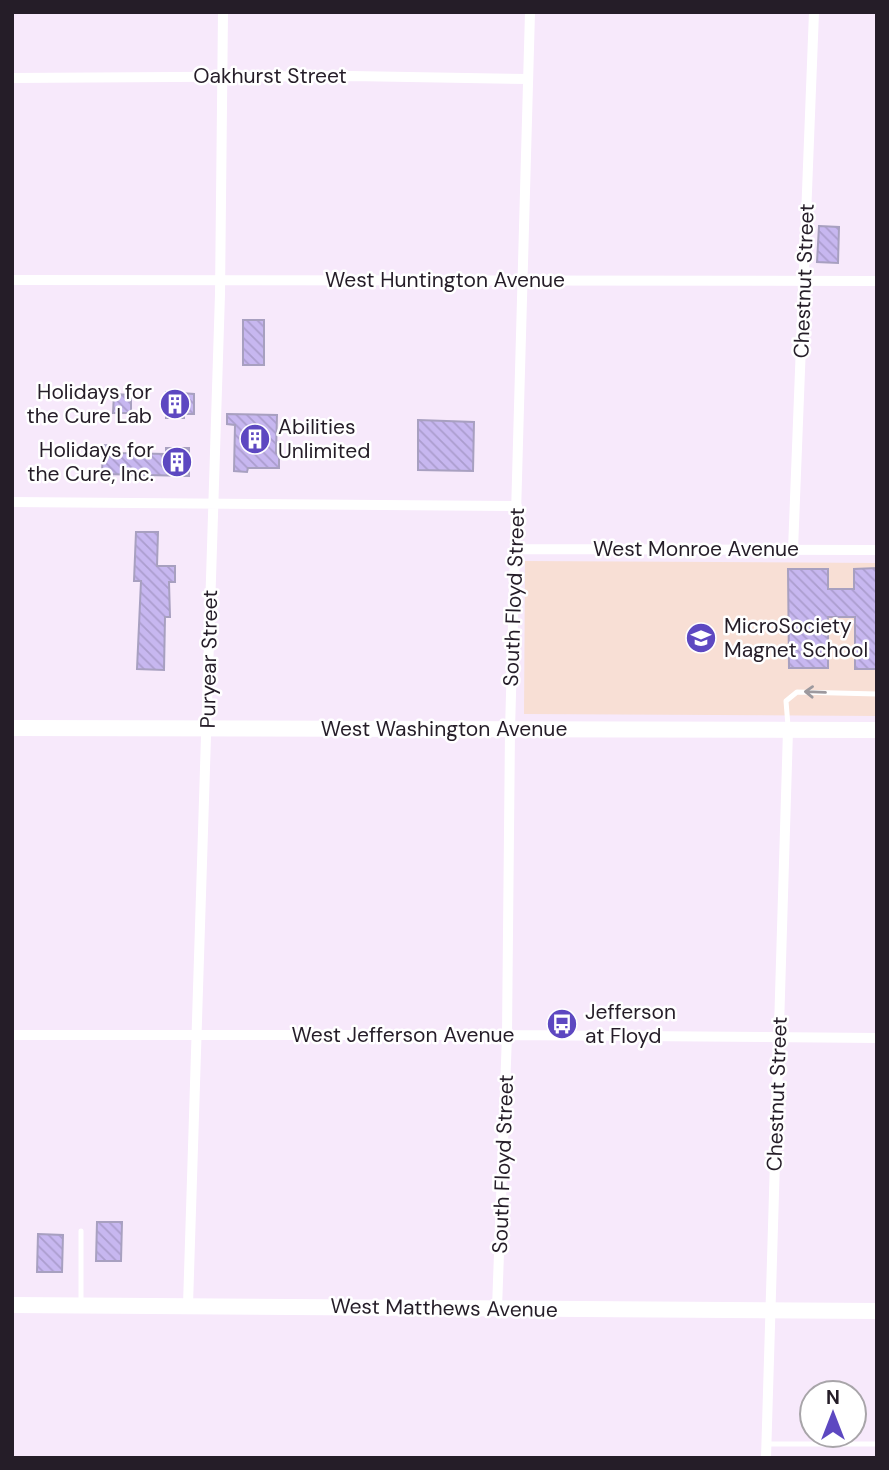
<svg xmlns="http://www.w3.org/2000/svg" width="889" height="1470" font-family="'DM Sans',sans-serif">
	<defs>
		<pattern id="building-back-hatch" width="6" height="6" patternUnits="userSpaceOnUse" patternTransform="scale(1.75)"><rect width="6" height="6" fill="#c7b7f0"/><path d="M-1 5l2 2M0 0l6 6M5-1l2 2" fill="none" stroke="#ab9dce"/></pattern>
	</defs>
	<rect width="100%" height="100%" fill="#f7e9fb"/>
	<path fill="#f8dfd5" d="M525 561 877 563V716L524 714Z"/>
	<path fill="url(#building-back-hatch)" stroke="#a8a0c0" stroke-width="2" d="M819 226 839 227 838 263 817 262Z
		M243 320H264V365H243Z
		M166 392 194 394V414H184V418H166Z
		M114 394 131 395V413H113Z
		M227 414 277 415 276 453 279 454V468H248L247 472 234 471 235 425 227 424Z
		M418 420 474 422 473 471 418 470Z
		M103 445 119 446V453L166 454V448H189V476L102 474Z
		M136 532H158L157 566H175V582H169L170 617H165L164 670 137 669 141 581H134Z
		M877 568V669H855V617H828V668H789L788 569H828V589H854V569Z
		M97 1222H122L121 1261H96Z
		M38 1234 63 1235 62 1272H37Z"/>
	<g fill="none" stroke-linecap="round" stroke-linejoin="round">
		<path stroke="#fff" stroke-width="5" d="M788 726 786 701 797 692 877 694
			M81 1231V1302
			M767 1444H877"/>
		<path stroke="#fff" stroke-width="10" d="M12 78 351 76 528 79
			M12 280 877 281
			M12 502 517 506
			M516 549 877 550
			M793 550 814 12
			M12 1035H507L877 1038
			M188 1305 220 294 223 12
			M497 1308 507 1035 510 730 530 12
			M766 1458 788 730"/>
		<path stroke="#fff" stroke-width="16" d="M12 728 877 730
			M12 1305 877 1311"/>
	</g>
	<defs><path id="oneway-shaft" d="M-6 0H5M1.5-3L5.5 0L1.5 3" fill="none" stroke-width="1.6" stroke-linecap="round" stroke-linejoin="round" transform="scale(1.75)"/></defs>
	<use stroke="#9d999e" href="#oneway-shaft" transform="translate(815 692) rotate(-178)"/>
	<defs>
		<g id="building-disc" transform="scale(1.575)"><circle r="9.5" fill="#5d48c1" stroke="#fff"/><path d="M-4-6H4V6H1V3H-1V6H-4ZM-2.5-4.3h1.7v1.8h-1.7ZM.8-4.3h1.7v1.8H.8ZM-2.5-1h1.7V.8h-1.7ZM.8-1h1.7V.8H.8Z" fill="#fff"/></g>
		<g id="school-disc" transform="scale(1.575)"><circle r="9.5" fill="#5d48c1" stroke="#fff"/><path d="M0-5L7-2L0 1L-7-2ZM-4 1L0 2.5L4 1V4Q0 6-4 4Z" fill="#fff"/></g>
		<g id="bus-disc" transform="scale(1.575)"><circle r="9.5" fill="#5d48c1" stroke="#fff"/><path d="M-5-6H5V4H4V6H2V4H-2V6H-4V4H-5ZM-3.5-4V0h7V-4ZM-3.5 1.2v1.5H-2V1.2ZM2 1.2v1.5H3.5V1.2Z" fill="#fff"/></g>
	</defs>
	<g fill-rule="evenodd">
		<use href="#building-disc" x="175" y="404"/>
		<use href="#building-disc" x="255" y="439"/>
		<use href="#building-disc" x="177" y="462"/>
		<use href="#school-disc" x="701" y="638"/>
		<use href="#bus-disc" x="562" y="1024"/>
	</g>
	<g text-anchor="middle" stroke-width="5" stroke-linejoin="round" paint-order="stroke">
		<g font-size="21" fill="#251d28" stroke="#fff">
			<text x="270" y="83">Oakhurst Street</text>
			<text x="445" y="287">West Huntington Avenue</text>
			<text transform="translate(804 281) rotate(-88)" y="7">Chestnut Street</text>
			<text x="696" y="556">West Monroe Avenue</text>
			<text transform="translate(514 597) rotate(-88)" y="7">South Floyd Street</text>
			<text transform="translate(209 659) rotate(-89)" y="7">Puryear Street</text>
			<text x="444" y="736">West Washington Avenue</text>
			<text x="403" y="1042">West Jefferson Avenue</text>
			<text transform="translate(777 1094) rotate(-88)" y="7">Chestnut Street</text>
			<text transform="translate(503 1164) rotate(-88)" y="7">South Floyd Street</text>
			<text transform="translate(444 1308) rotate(1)" y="7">West Matthews Avenue</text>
		</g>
		<g font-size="21" fill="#251d28" stroke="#fff" text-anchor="start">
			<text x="152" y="399" text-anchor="end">Holidays for<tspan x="152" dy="24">the Cure Lab</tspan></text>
			<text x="278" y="434">Abilities<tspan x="278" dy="24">Unlimited</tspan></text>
			<text x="154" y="457" text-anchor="end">Holidays for<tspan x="154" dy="24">the Cure, Inc.</tspan></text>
			<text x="724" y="633">MicroSociety<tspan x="724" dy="24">Magnet School</tspan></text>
			<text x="585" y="1019">Jefferson<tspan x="585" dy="24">at Floyd</tspan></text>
		</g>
	</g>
	<rect width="889" height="1470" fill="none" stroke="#251d28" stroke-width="28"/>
	<g transform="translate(833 1414)"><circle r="33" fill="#ffffff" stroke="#a8a5a9" stroke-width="2"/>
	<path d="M0-5L12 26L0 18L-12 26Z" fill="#5d48c1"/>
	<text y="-10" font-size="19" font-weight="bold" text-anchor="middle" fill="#251d28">N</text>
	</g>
</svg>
